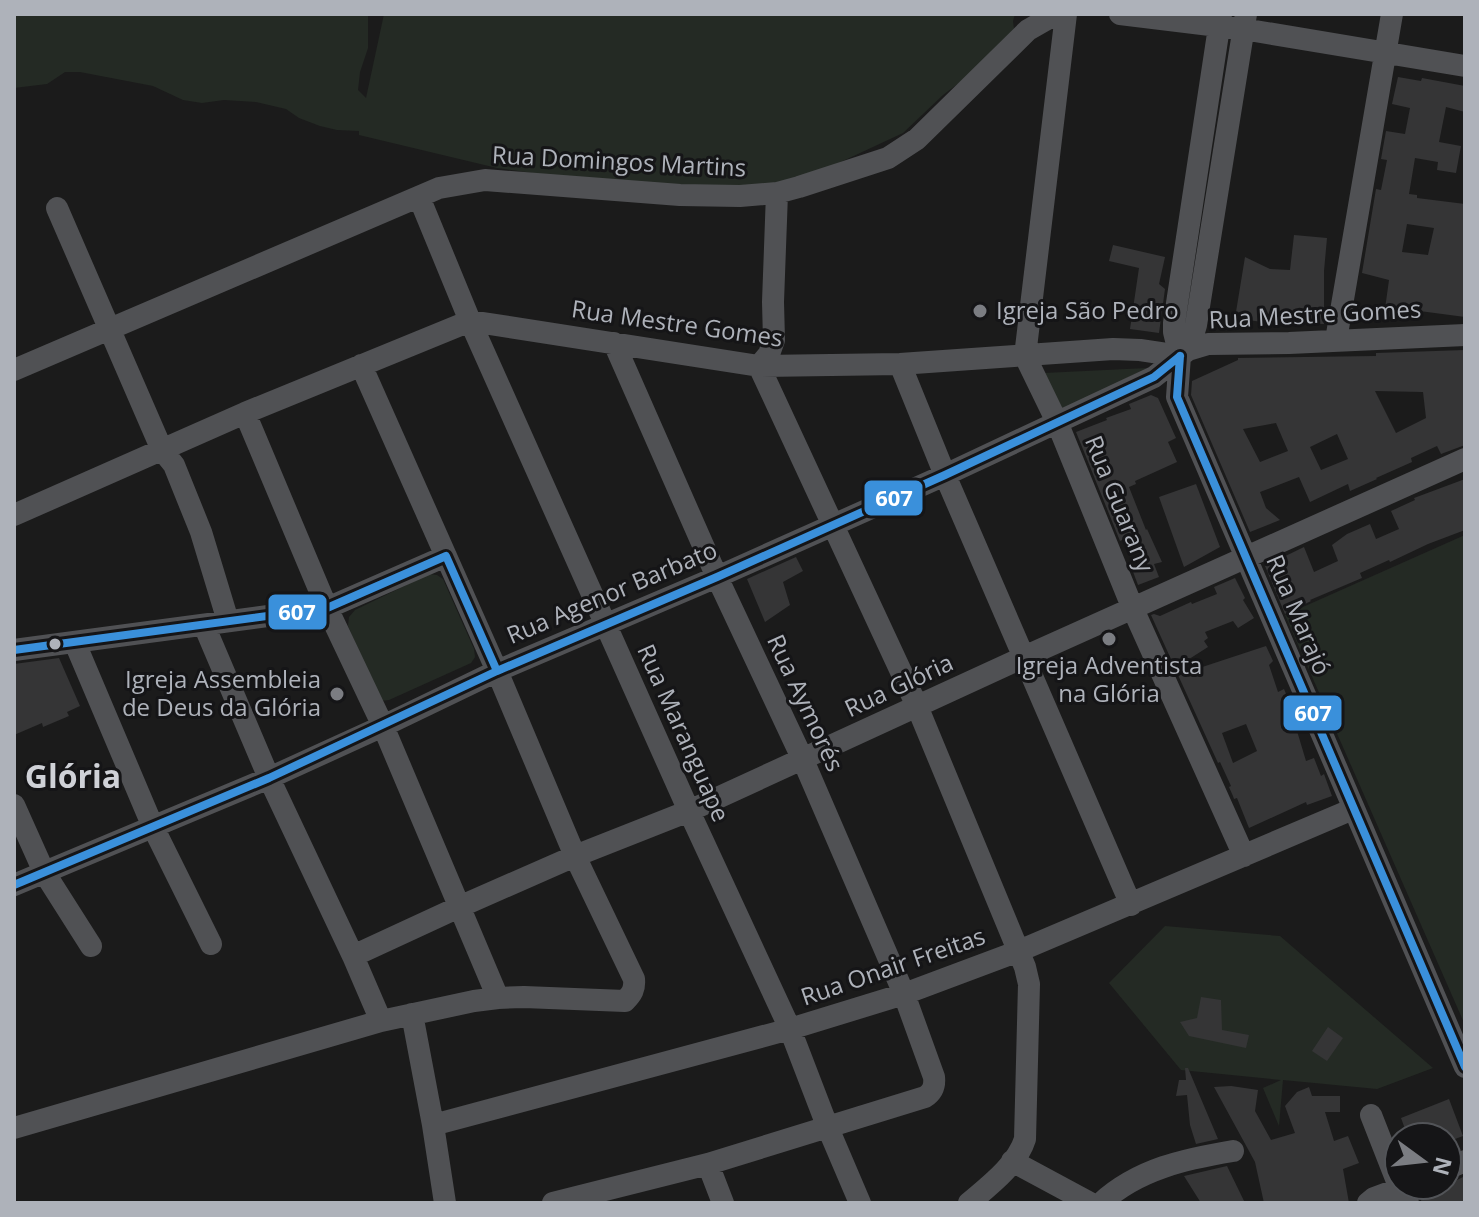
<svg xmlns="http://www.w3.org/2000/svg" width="1479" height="1217" font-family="'Open Sans',sans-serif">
	<rect width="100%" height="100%" fill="#1b1b1b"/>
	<path fill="#242a24" d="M14 14H368V48L360 72 358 90 366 98 384 14H1015L1013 21 1014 29 984 64 943 95 903 133 817 173 726 196 659 191 497 168 359 135V131L337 130 320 126 299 118 286 109 256 102 224 100 202 103 183 100 153 86 80 72H65L47 84 14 88Z
		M1147 368 1061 411 1044 373Z
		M1465 535V1025L1285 615Z
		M429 574 437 575 443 579 474 649 475 657 471 663 389 700 381 701 348 626 349 617 355 610Z
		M1165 926 1280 936 1433 1068 1377 1089 1283 1080 1279 1126 1263 1088 1281 1080 1181 1070 1109 983Z"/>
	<path fill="#353536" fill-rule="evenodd" d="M1398 77 1421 81 1422 78 1465 86V112L1446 107 1439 142 1461 146 1456 173 1437 170 1438 162 1415 158 1409 194 1417 195V198L1465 204V317L1412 310 1410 319 1384 316 1389 280 1362 273 1376 189 1381 190 1387 160 1381 159 1386 131 1405 134 1410 108 1392 104ZM1407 224 1434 228 1428 255 1402 252Z
		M1294 235 1327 238 1324 271V324L1262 322 1235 318 1245 257 1270 269 1290 270Z
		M1113 245 1165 257 1159 284 1165 289 1159 333 1130 329 1139 268 1109 261Z
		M1465 350V445L1441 454 1437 446 1411 458 1412 462 1376 478 1377 479 1350 491 1348 484 1310 502 1299 477 1260 492 1266 508 1280 520 1250 532 1191 395 1192 381 1238 360V358L1376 356V353ZM1375 391 1423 392 1426 418 1396 433ZM1276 423 1288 451 1260 462 1243 429ZM1337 434 1348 459 1321 470 1310 447Z
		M1151 395 1158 398 1176 438 1168 442 1177 462 1135 481 1136 484 1129 487 1146 530 1147 529 1162 562 1154 564 1159 577 1138 585 1132 569 1146 564 1133 535 1120 541 1076 432 1107 420 1106 418 1131 409 1129 404Z
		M1465 479V530L1428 544 1390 562 1389 560 1360 573 1362 578 1310 600 1311 601 1285 614 1265 566 1304 547 1314 572 1338 561 1332 545 1347 534 1370 524 1376 539 1399 529 1391 511 1415 500 1414 498Z
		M1196 484 1220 547 1184 567 1159 497Z
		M796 557 803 571 783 582 790 605 765 622 747 579Z
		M1235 578 1245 598 1243 600 1254 618 1238 628 1233 621 1205 632 1208 638 1204 641 1208 647 1175 668 1151 615 1154 614 1160 616 1191 602 1192 604 1217 594 1214 587Z
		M1266 646 1273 661 1269 665 1278 692 1284 689 1301 729 1297 731 1306 761 1314 758 1321 776 1324 774 1332 796 1307 805 1306 802 1249 828 1237 798 1234 799 1233 796 1229 787 1231 786 1220 762 1218 763 1178 675ZM1246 724 1257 751 1233 763 1222 733Z
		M59 658 80 706 67 712 69 716 43 727 42 723 14 735V664Z
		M1201 997 1221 1000 1222 1030 1249 1035 1246 1048 1189 1036 1180 1022 1197 1018Z
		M1328 1027 1343 1038 1327 1061 1312 1051Z
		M1185 1068H1188L1218 1139 1196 1144 1190 1125 1187 1095 1176 1096 1179 1080H1186Z
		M1231 1086 1258 1090 1255 1111 1271 1140 1295 1133 1285 1106 1297 1092 1309 1087 1312 1096H1340V1112H1325L1334 1141 1348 1136 1359 1163 1343 1169 1349 1203H1264L1255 1162 1214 1087Z
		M1449 1099 1463 1136 1447 1142V1137H1408L1401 1118Z
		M1227 1166 1245 1203H1201L1184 1176Z
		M1465 1176V1203H1461L1460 1201 1455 1203H1422L1419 1194 1423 1185H1454L1453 1182Z"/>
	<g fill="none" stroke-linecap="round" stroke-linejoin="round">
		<path stroke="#505154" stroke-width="22" d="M1066 14 1025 356 1057 422 1133 609 1244 856
			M1120 14 1243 29 1465 66
			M1221 14 1174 323V332L1180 356 1177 397 1465 1067
			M777 193 773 302 774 340 769 354 759 366 917 706 1025 967 1029 984 1025 1139C1017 1165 989 1186 969 1203
			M419 197 470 321 689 811 790 1029 828 1128 860 1203
			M57 208 162 450 174 465 201 532 228 621
			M1336 340 1392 14
			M1181 355 1193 335 1196 325 1246 14
			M900 364 945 475 1131 905
			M14 370 439 188 485 180 680 195 740 196 777 193 799 187 888 158 917 139 1028 30 1056 14
			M245 413 327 608 383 726 498 998
			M14 515 245 413 470 321 759 366 900 364 1113 349 1140 350 1180 356
			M204 625 269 778 353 956 381 1021
			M75 643 153 827 211 944
			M14 650 327 608 446 556
			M14 805 44 872 91 946
			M14 885 269 778 383 726 497 671 717 577 945 475 1154 377 1188 350 1208 344 1289 343 1465 335
			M353 956 459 907 575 856 689 811 1024 657 1465 459
			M412 1014 433 1125 445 1203
			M1371 1115 1400 1189 1408 1203
			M433 1125 790 1029 904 994 1019 951 1353 809
			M14 1128 381 1021 474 1001 498 998 524 997 625 1001C632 994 635 989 634 979L575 856 497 671 361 365
			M1012 1161 1090 1203
			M708 1164 723 1203
			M1447 1169 1465 1161
			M553 1203 708 1164 925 1097C933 1092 935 1086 934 1077L904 994 803 760 717 577 614 343
			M1101 1203C1138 1169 1185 1159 1233 1151
			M1368 1203 1374 1198 1409 1185"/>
		<g stroke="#151517" stroke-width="14">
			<path id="bus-1" d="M1180 356 1177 397 1465 1067
				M14 650 327 608 446 556 497 671
				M14 885 269 778 497 671 717 577 945 475 1154 377 1180 356"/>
		</g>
		<use href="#bus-1" stroke="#3a90db" stroke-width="8"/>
	</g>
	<g fill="#7b7d82" stroke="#151517" stroke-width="3">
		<circle cx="980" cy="311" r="8"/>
		<circle cx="1109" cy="639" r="8"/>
		<circle cx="337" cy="694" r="8"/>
	</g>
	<circle fill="#aeb2ba" stroke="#151517" stroke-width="3" cx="55" cy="644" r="7"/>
	<g text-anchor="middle" stroke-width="6" stroke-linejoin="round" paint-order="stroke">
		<g font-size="24" fill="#aeb2ba" stroke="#151517">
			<text transform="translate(619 162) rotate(3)" y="8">Rua Domingos Martins</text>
			<text transform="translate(1315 315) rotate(-3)" y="8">Rua Mestre Gomes</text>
			<text transform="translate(677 324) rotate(8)" y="8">Rua Mestre Gomes</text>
			<text transform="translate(1119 504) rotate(68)" y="8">Rua Guarany</text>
			<text transform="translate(612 593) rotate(-23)" y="8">Rua Agenor Barbato</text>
			<text transform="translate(1298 615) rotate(67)" y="8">Rua Marajó</text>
			<text transform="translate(899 686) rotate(-25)" y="8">Rua Glória</text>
			<text transform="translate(805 703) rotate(65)" y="8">Rua Aymorés</text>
			<text transform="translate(683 733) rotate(66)" y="8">Rua Maranguape</text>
			<text transform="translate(893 967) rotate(-19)" y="8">Rua Onair Freitas</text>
		</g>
		<g font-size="24" fill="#aeb2ba" stroke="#151517" text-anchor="start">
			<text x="996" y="319">Igreja São Pedro</text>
			<text x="1109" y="674" text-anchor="middle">Igreja Adventista<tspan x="1109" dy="28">na Glória</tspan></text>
			<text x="321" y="688" text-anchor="end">Igreja Assembleia<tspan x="321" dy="28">de Deus da Glória</tspan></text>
		</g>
		<g font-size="32" font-weight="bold" fill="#cfd1d7" stroke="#151517">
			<text x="73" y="788">Glória</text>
		</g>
	</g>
	<g stroke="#151517" stroke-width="3">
		<rect x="863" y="479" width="61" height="38" rx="8" fill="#3a90db"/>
		<rect x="267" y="593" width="61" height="38" rx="8" fill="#3a90db"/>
		<rect x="1282" y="694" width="61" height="38" rx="8" fill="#3a90db"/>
	</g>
	<g font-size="22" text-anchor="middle" font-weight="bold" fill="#fff">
		<text x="894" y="506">607</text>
		<text x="297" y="620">607</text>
		<text x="1313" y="721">607</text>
	</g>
	<rect width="1479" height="1217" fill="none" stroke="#aeb2ba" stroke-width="32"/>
	<g transform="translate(1423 1161) rotate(105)"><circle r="38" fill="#151517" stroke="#525458" stroke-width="2"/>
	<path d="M0-6L14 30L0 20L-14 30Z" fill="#7b7d82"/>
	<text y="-12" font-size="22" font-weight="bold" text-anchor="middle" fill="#aeb2ba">N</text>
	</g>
</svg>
